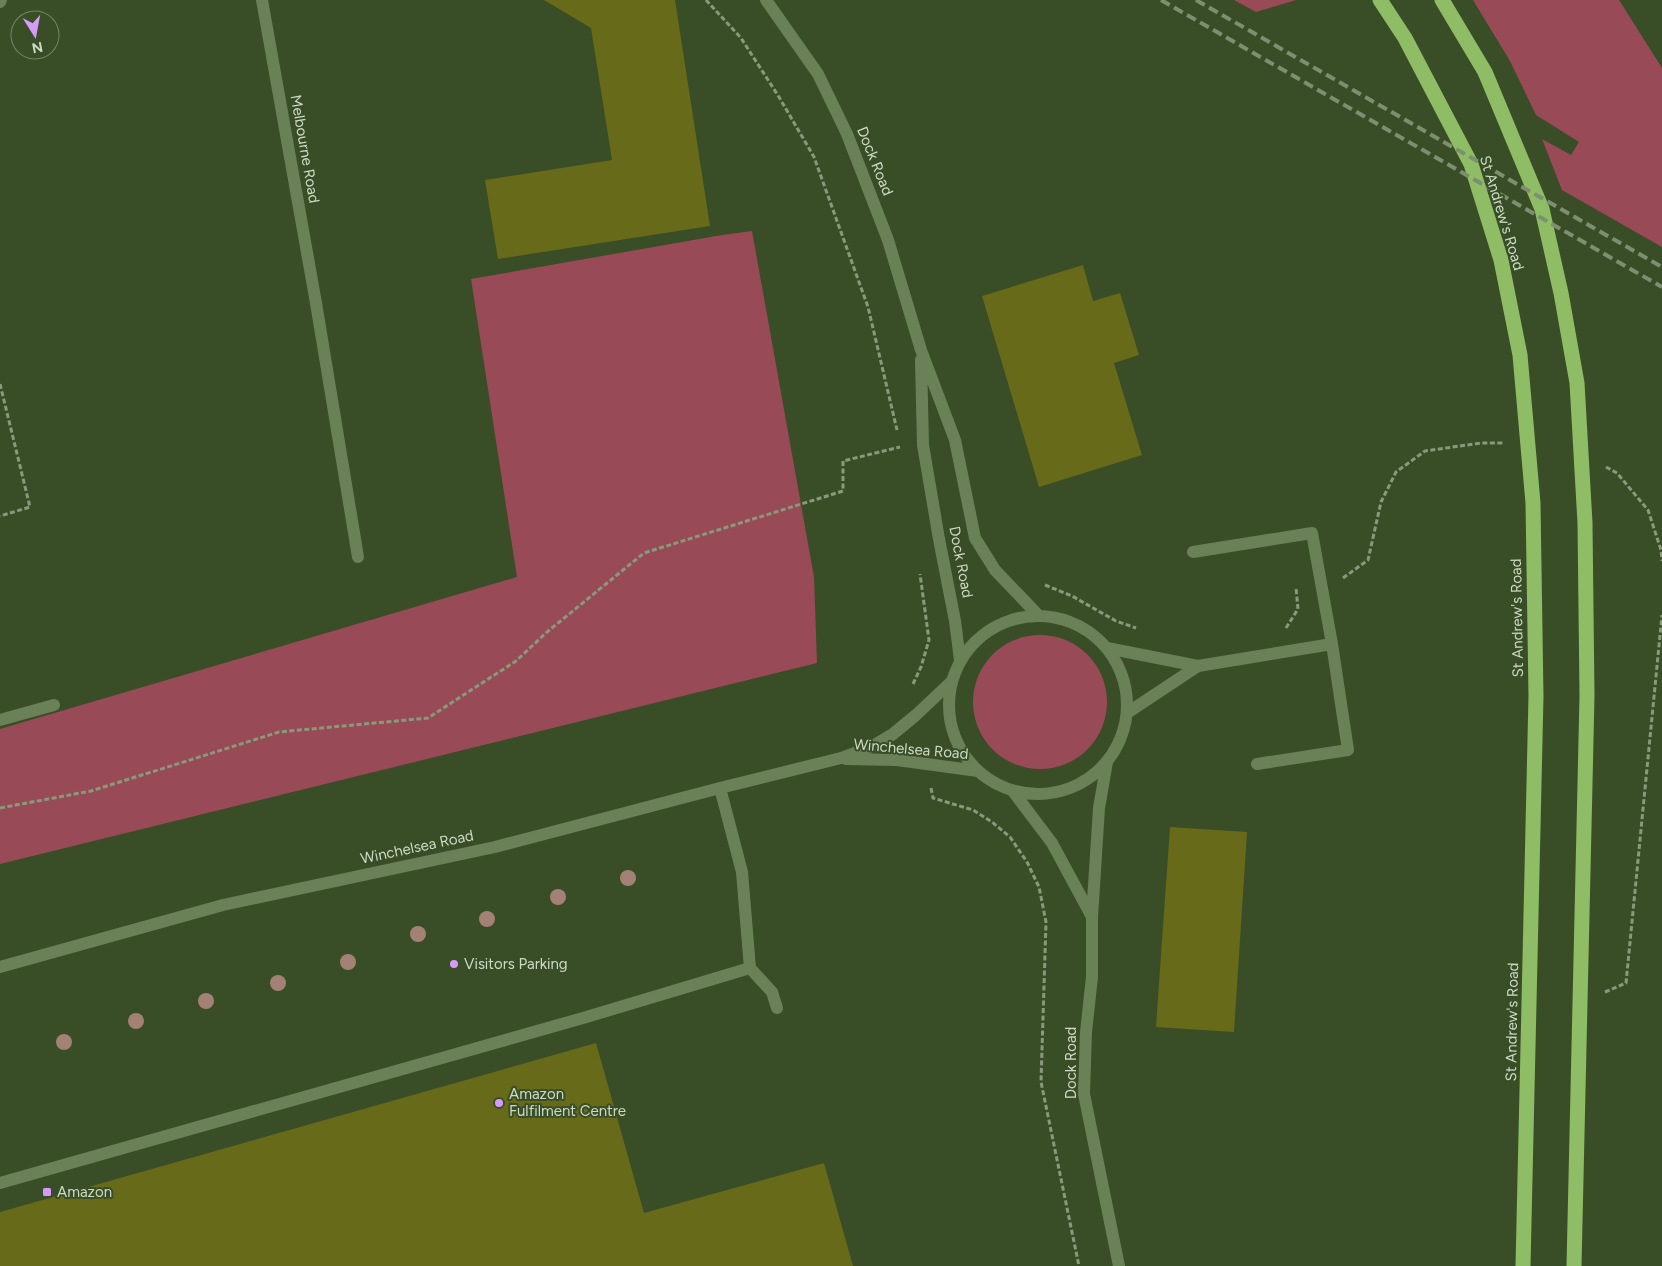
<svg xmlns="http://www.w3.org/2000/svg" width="1662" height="1266" font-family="Figtree,sans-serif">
	<rect width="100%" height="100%" fill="#394e27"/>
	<path fill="#984b56" d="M1234 0H1296L1256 12Z
		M1473 0H1619L1662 68V247L1562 190 1542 139 1571 155 1579 142 1536 115 1510 61Z
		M752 231 814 577 817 663 0 864V729L517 577 471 279 722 235Z
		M973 702a67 67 0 1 1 134 0a67 67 0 1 1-134 0Z"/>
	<path fill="#676a18" d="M544 0H675L710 226 498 259 485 180 612 160 591 28Z
		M1083 265 1093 301 1120 293 1139 355 1114 363 1142 455 1039 487 982 296Z
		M1170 827 1247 832 1234 1032 1156 1027Z
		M596 1043 644 1213 824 1163 853 1266H0V1212Z"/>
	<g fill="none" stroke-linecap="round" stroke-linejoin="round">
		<path stroke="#899a7c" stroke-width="3" stroke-dasharray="5 2.5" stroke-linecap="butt" d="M706 0 741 38 779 97 814 157 868 307 897 430
			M0 384 30 507 0 516
			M1606 467 1617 473 1648 510 1661 550 1662 561
			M1343 578 1368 560 1381 502 1396 472 1425 451 1481 443H1503
			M1045 585 1072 596 1116 621 1136 628
			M1286 628 1298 609 1296 588
			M913 684 921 667 929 640 920 574
			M931 788 933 798 973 810 992 822 1010 837 1027 862 1039 887 1046 922 1041 1082 1079 1266
			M0 808 91 791 279 732 428 718 516 661 547 632 644 553 843 491V461L900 447
			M1605 992 1626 983 1662 615"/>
		<path stroke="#6a8158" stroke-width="12" d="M316 303 358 557
			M1193 552 1312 533 1332 644 1348 750 1257 764
			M1107 648 1198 666 1332 644
			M1127 713 1198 666
			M846 759 897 760 978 771
			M0 967 223 905 495 847 720 788 841 758 873 746 893 734 916 715 952 681
			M750 968 772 992 777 1008
			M0 1183 583 1018 750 968 742 872 720 788"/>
		<path stroke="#6a8158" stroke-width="12" d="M262 0 316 303
			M0 2 1 0
			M0 720 54 705"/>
		<path stroke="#6a8158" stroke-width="12" d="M766 0 818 74 847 134 888 240 921 350 955 440 975 538 995 570 1038 615
			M921 360 923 445 939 539 955 621 960 660
			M949 705a89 89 0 1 1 178 0a89 89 0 1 1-178 0Z
			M1107 762 1099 808 1092 917V977L1086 1032 1084 1094 1119 1266
			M1012 790 1052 843 1092 917"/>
		<path stroke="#8ebd65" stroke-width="15" d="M1380 0 1405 38 1471 164 1501 260 1520 355 1533 503 1536 696 1523 1266
			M1442 0 1485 72 1542 209 1561 293 1577 383 1585 523 1587 696 1574 1266"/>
		<path stroke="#7d8f70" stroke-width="4" stroke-dasharray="10 5" stroke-linecap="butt" d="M1161 0 1662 287
			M1196 0 1662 267"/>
	</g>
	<g fill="#a38175">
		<circle cx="628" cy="878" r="8"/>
		<circle cx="558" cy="897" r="8"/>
		<circle cx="487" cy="919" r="8"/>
		<circle cx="418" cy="934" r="8"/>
		<circle cx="348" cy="962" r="8"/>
		<circle cx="278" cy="983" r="8"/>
		<circle cx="206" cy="1001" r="8"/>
		<circle cx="136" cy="1021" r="8"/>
		<circle cx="64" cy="1042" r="8"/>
	</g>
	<g fill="#d69bfa" stroke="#394e27" stroke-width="2">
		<circle cx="454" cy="964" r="5"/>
		<circle cx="499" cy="1103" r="5"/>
		<rect x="42" y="1187" width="10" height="10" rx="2.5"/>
	</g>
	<g text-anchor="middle" stroke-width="4" stroke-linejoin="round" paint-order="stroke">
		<g font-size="15" fill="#cddac4" stroke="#394e27">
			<text transform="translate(305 149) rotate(80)" y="5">Melbourne Road</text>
			<text transform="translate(875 161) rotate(68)" y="5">Dock Road</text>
			<text transform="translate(1502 213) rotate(73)" y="5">St Andrew's Road</text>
			<text transform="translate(961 562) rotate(79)" y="5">Dock Road</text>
			<text transform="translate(1517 618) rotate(-91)" y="5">St Andrew's Road</text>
			<text transform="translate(911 749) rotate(5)" y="5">Winchelsea Road</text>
			<text transform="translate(417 847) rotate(-12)" y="5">Winchelsea Road</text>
			<text transform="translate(1512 1022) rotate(-89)" y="5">St Andrew's Road</text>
			<text transform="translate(1071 1063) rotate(-90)" y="5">Dock Road</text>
		</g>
		<g font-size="15" fill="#cddac4" stroke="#394e27" text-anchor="start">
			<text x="464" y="969">Visitors Parking</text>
			<text x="509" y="1099">Amazon<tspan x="509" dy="17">Fulfilment Centre</tspan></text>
			<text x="57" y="1197">Amazon</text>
		</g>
	</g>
	<g transform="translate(35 35) rotate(169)"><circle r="24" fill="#394e27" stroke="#748666"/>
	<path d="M0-4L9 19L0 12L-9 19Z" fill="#d69bfa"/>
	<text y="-8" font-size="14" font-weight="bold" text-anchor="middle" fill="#cddac4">N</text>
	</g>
</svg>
